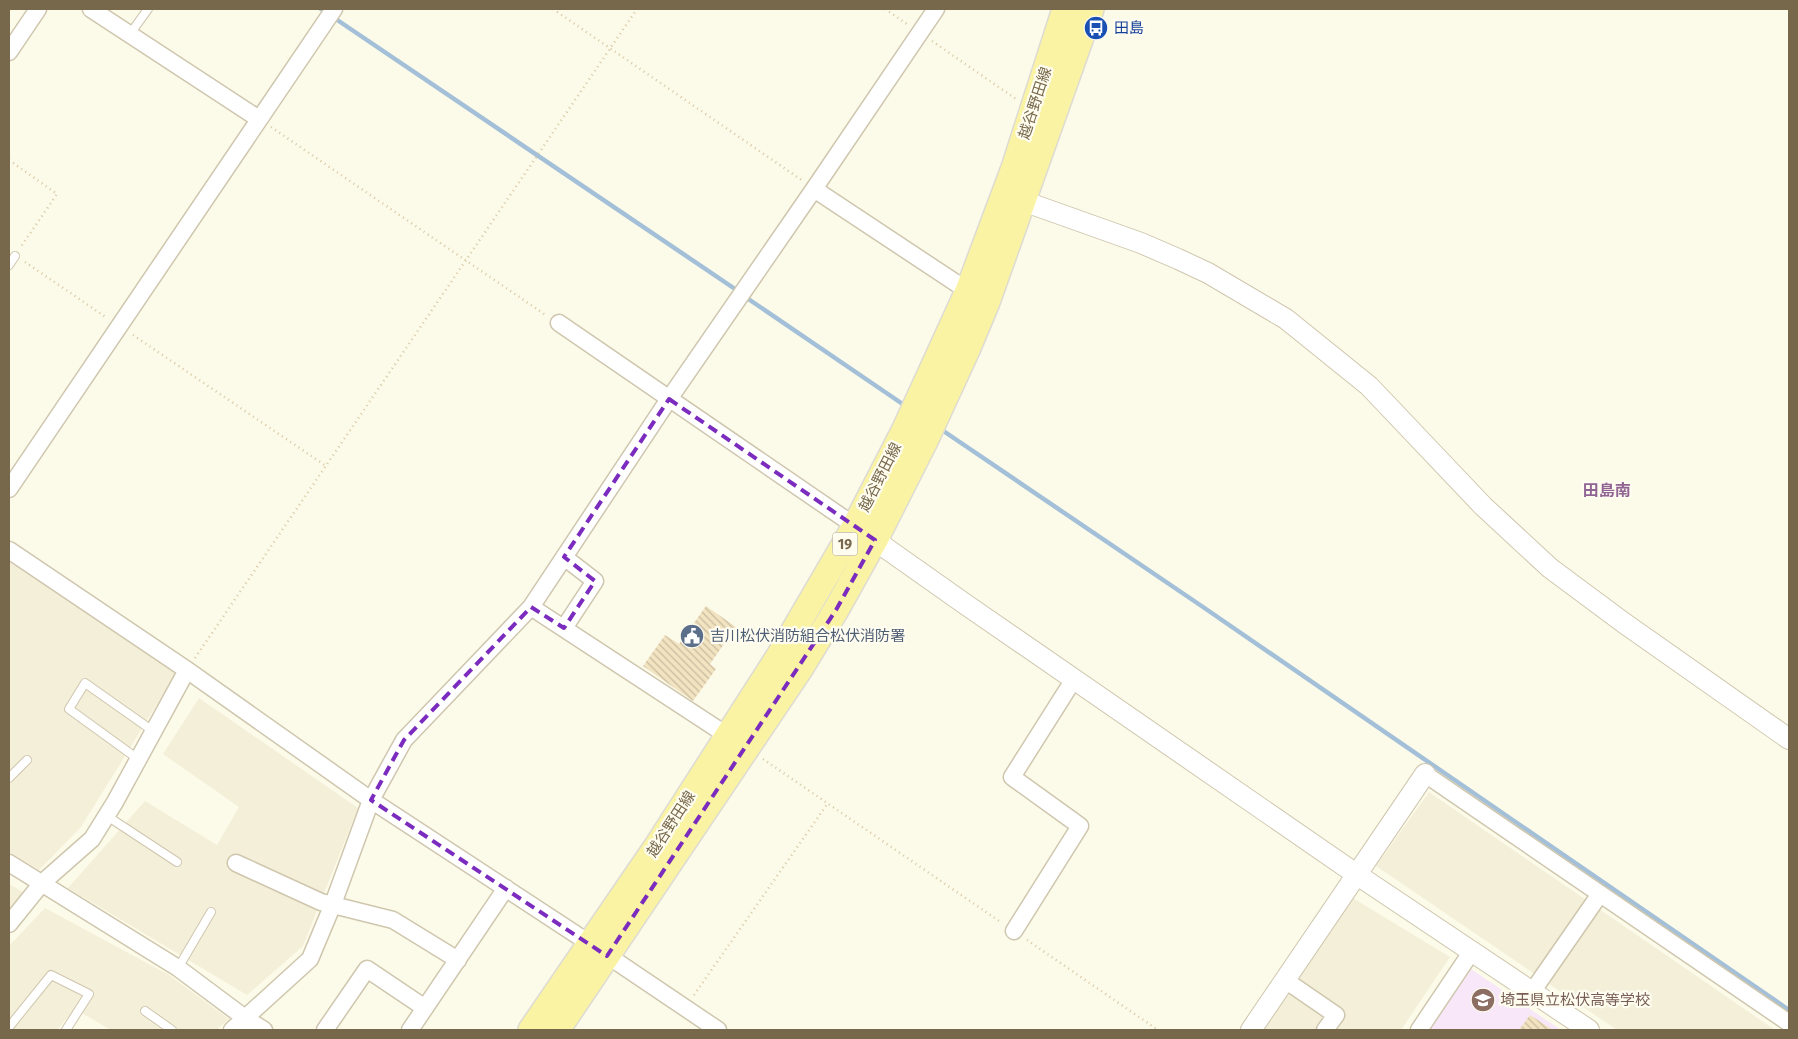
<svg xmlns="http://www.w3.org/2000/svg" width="1798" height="1039" font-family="'Fira Sans','Noto Sans JP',sans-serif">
	<defs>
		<pattern id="building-back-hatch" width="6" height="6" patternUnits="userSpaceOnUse" patternTransform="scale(1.25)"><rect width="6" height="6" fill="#f2e3c1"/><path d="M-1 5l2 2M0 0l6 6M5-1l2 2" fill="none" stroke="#c9bc9f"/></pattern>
	</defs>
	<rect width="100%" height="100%" fill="#fcfbe9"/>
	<path fill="#f4efd8" d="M9 561 177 672 81 827 39 870 9 852Z
		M199 698 358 808 303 946 247 995 68 888 145 801 217 845 239 807 163 754Z
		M1429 792 1775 1030H1617L1376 866Z
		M9 884 23 892 9 909Z
		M1351 897 1450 957 1401 1030H1263Z
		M45 908 169 975 229 1019 216 1030H111L75 1009 57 1030H9V946Z"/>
	<path fill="#f8e6f9" d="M1471 969 1561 1030H1430Z"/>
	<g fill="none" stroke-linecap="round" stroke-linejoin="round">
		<path stroke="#a4c0d8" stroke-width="4.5" d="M321 9 738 291
			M744 296 907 407
			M939 428 1203 607 1789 1010"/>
	</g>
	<path fill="url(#building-back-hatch)" d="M706 606 736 627 710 664 716 669 693 701 643 666 665 635 679 644Z
		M1530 1015 1553 1030H1519Z"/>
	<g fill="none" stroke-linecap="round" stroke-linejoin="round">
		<g stroke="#cfc6ae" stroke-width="10">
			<path id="service" d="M130 34 148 9
				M9 265 15 256
				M138 759 69 709 85 683 153 731
				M9 778 27 760
				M107 816 177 862
				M178 968 211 912
				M145 1011 172 1030
				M9 1027 51 975 89 994 66 1030"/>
		</g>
		<g stroke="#cfc6ae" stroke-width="19">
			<path id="minor" d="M91 9 259 119
				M9 52 38 9
				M814 189 968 291
				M559 323 855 526
				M9 489 334 9
				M9 550 187 670 371 800 589 943 718 1030
				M564 557 595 581 564 628
				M531 607 728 736
				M1425 774 1789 1023
				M9 863 178 968 245 1018 264 1030
				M236 863 321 902 393 920 458 960
				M9 924 42 883 92 839 115 802 187 670
				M1014 931 1080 826 1012 777 1074 679
				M1285 980 1336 1015 1325 1030
				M1532 992 1600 894
				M232 1030 310 959 333 904 371 800 404 740 531 607 669 399 814 189 936 9
				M325 1030 367 969 425 1008
				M410 1030 506 888
				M1419 1030 1472 951"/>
		</g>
		<g stroke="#cfc6ae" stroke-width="22">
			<path id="tertiary" d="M1023 201 1141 243 1178 259 1208 273 1286 319 1369 386 1483 506 1550 568 1624 623 1789 739
				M863 532 965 604 1356 874 1589 1030
				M1251 1030 1425 774"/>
		</g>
		<g stroke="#dedbd4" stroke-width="28">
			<path id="primary" d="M531 1030 657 846 779 656 855 526 904 431 968 291 1014 168 1065 9
				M557 1030 800 669 836 610 875 540 926 439 967 350 987 302 1091 9"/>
		</g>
		<path stroke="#d7c7a4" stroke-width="2.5" stroke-dasharray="1 4" stroke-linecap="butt" d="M553 9 803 181
			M885 9 907 24
			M932 41 1016 99
			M271 127 547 316
			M9 160 57 194 20 248
			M25 262 107 318
			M133 335 326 466
			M195 658 637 9
			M763 759 1002 923
			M1027 940 1158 1030
			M694 995 828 803"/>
		<use href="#service" stroke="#fff" stroke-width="8"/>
		<use href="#minor" stroke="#fff" stroke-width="16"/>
		<use href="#tertiary" stroke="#fff" stroke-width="20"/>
		<use href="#primary" stroke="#f9f3a3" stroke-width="25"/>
	</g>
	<path fill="none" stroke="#7b2cbf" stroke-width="4" stroke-dasharray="10 6" stroke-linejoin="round" d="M669 399 875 540 836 610 607 956 371 800 404 740 531 607 564 628 595 581 564 557Z"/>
	<defs>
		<g id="bus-disc" transform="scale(1.25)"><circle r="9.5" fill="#1a4fb4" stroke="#fffdf0"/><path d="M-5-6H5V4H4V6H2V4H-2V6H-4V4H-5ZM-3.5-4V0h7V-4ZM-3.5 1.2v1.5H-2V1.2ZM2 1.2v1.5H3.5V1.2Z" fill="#fff"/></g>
		<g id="civic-disc" transform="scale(1.25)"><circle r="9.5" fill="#5c6f8a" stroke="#fffdf0"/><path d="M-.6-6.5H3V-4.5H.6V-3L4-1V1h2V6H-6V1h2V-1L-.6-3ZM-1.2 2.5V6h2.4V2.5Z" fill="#fff"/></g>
		<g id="school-disc" transform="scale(1.25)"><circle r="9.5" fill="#8d6e63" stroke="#fffdf0"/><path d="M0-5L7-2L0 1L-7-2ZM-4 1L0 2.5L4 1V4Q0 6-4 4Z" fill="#fff"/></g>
	</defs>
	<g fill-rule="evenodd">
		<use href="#bus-disc" x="1096" y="28"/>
		<use href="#civic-disc" x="692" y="636"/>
		<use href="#school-disc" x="1483" y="1000"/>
	</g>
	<g text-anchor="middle" stroke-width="4.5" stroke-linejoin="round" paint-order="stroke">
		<rect fill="#fffdf0" stroke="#a0957d" stroke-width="1" x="832.5" y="532.5" width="25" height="23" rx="4"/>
		<g font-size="14" font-weight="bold" fill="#77684c">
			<text x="845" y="549">19</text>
		</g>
		<g font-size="15" fill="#164399" stroke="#fffdf0" text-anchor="start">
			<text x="1114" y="33">田島</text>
		</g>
		<g font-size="15" fill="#77684c" stroke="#fffdf0">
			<text transform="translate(1035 103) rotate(-72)" y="5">越谷野田線</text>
			<text transform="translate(880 477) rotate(-63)" y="5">越谷野田線</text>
			<text transform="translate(671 824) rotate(-57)" y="5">越谷野田線</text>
		</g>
		<g font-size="15" fill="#4e5e75" stroke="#fffdf0" text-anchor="start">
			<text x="710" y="641">吉川松伏消防組合松伏消防署</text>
		</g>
		<g font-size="15" fill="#785e54" stroke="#fffdf0" text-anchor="start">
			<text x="1500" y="1005">埼玉県立松伏高等学校</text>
		</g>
		<g font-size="16" font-weight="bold" fill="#916593" stroke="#fffdf0">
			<text x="1607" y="496">田島南</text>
		</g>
	</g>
	<rect width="1798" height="1039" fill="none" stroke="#77684c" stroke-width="20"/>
</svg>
